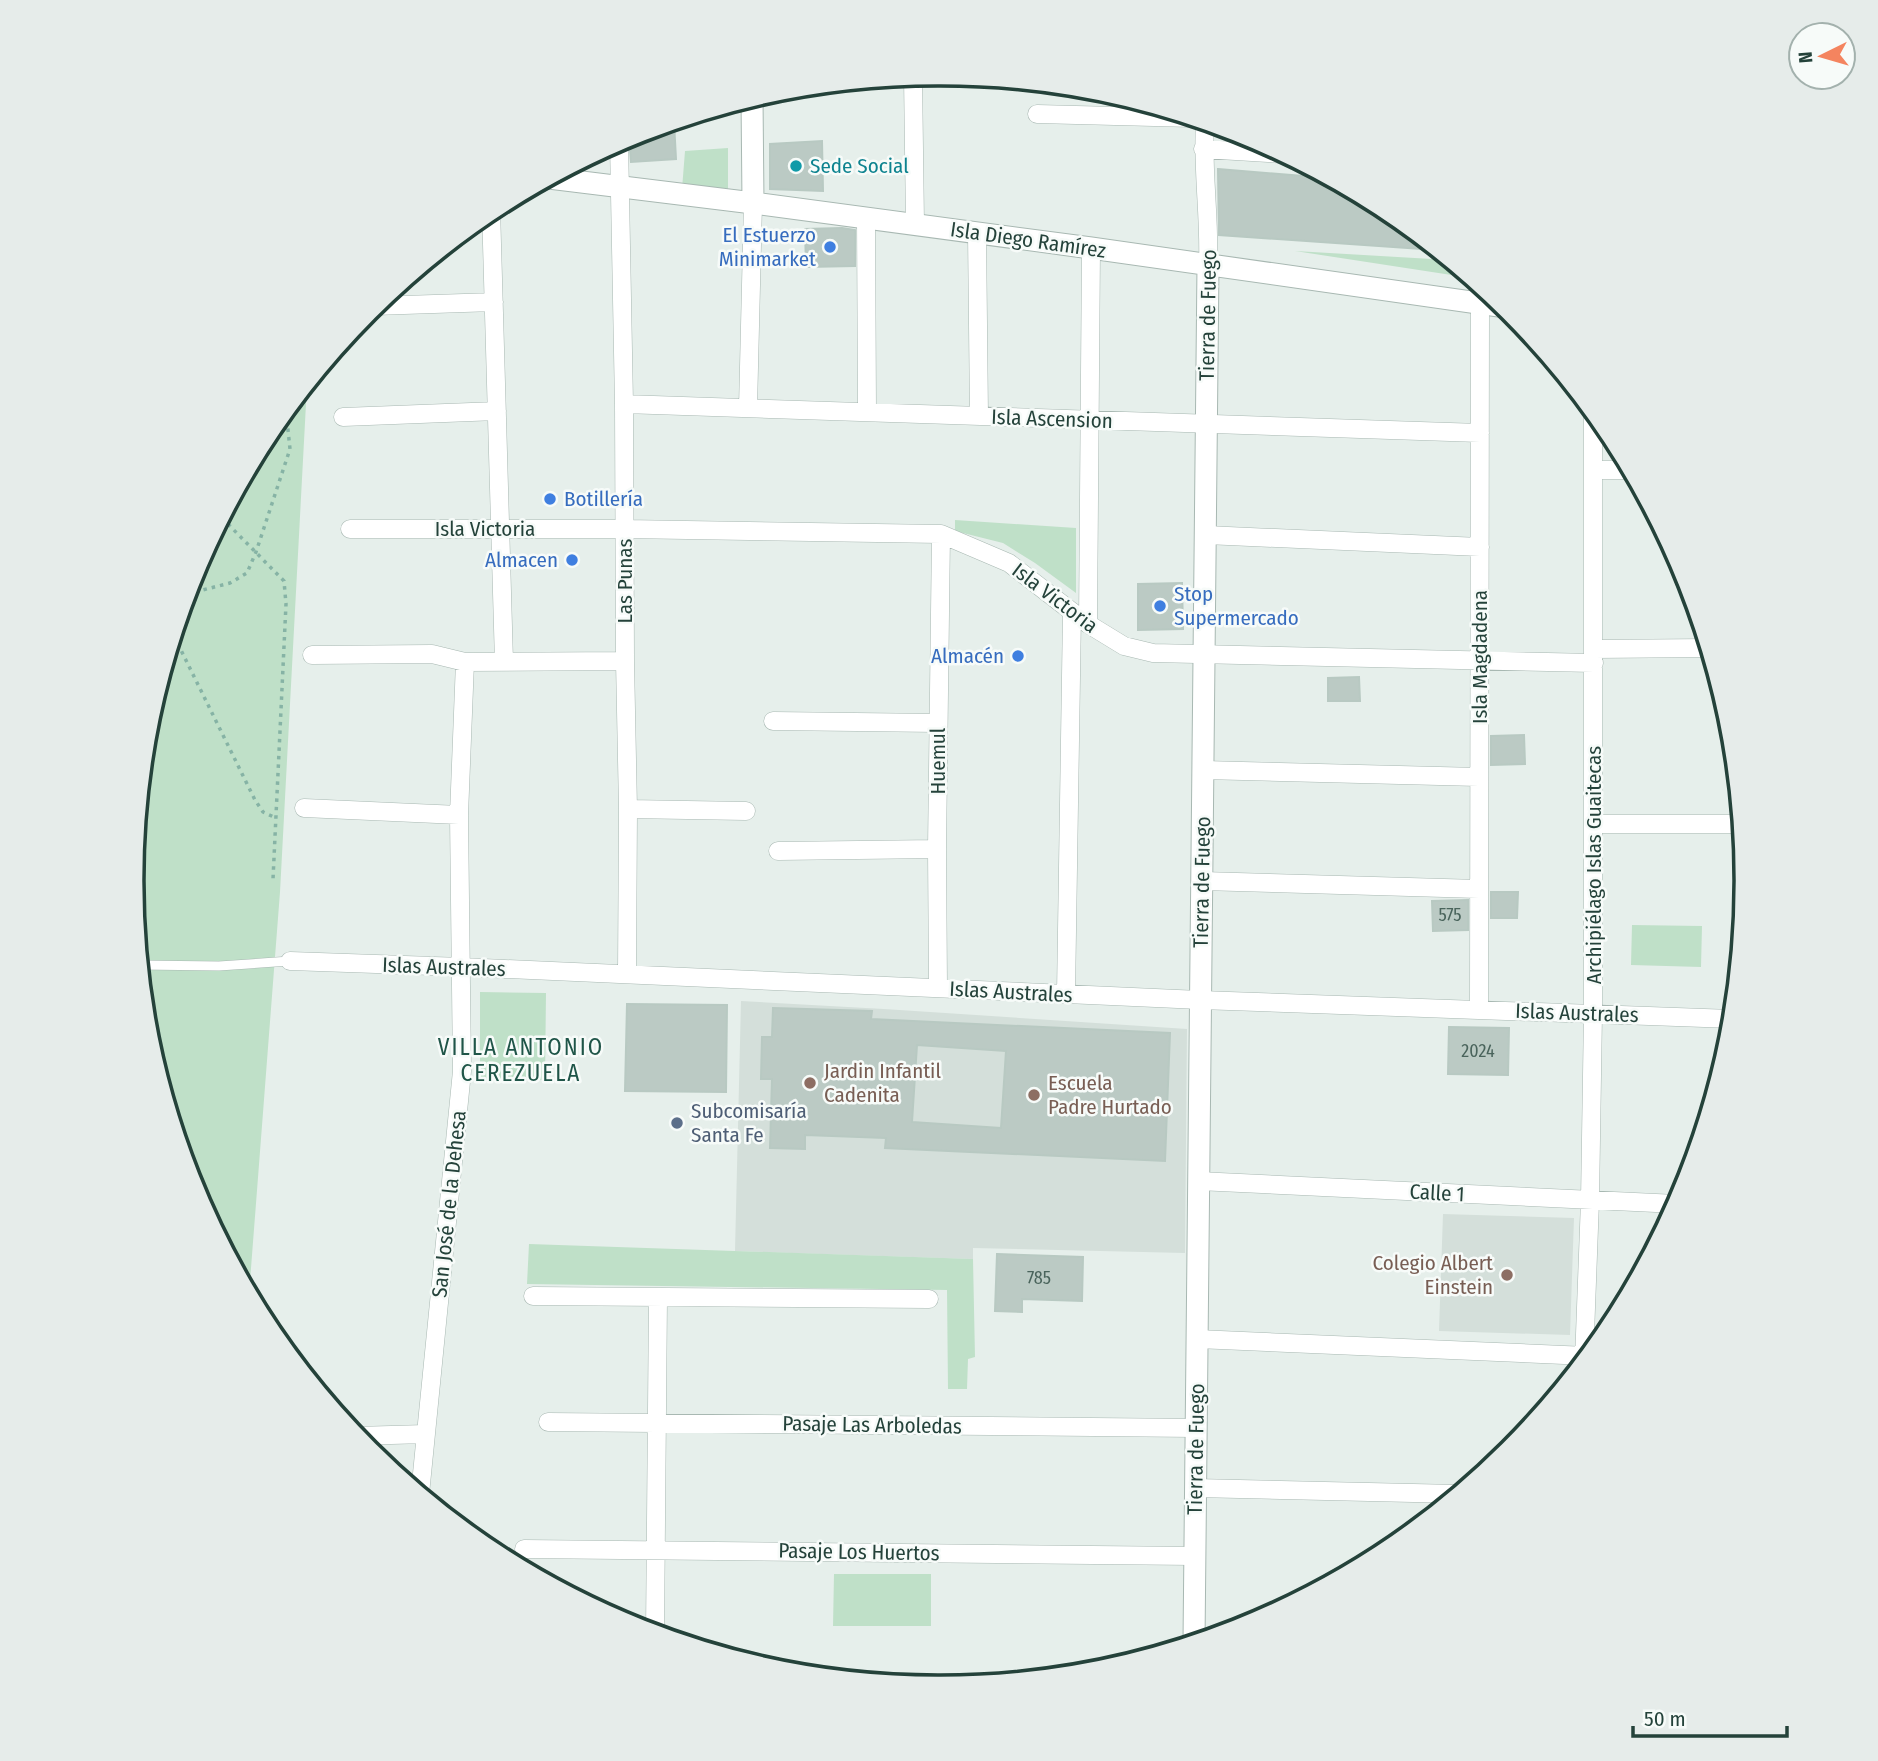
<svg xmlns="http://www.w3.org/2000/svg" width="1878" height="1761" font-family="'Fira Sans Condensed',sans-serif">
	<rect width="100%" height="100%" fill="#e6efeb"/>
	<path fill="#d4dfda" d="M741 1001 884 1009 1187 1029 1185 1253 973 1248V1259L735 1251Z
		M1443 1214 1574 1218 1570 1335 1439 1331Z"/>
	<path fill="#bfe0c8" d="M728 148V193L682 189 685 151Z
		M1295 251 1449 260 1471 278Z
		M307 385 280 892 249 1294 193 1189 147 1038 132 880 148 723 194 571 268 432Z
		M955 520 1076 528V593L1035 563 1003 543 955 531Z
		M1632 925 1702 926 1701 967 1631 965Z
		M480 992 546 993 545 1080H480Z
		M529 1244 973 1259 975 1357 968 1359 967 1389H948L947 1290 527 1284Z
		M834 1574H931V1626H833Z"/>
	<path fill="#bbcac4" stroke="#b8c9c2" stroke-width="2" fill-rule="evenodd" d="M674 122 676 159 631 162 629 136Z
		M822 141 823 191 770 189V144Z
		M1218 169 1328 178 1388 210 1437 250 1219 235Z
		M842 228 855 230V266L806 267 805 229Z
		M1182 583 1183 629 1138 630V584Z
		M1359 677 1360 701H1328V678Z
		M1524 735 1525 764 1491 765V736Z
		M1491 892H1518L1517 918H1491Z
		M1468 900V930L1433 931 1432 901Z
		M627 1004 727 1005 726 1092 625 1091Z
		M773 1008 872 1011 871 1019 1170 1033 1165 1161 885 1148 886 1138 805 1135V1149L770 1148 772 1079H761L762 1037H772ZM917 1045 1006 1051 1001 1128 912 1122Z
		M1449 1027 1509 1028 1508 1075 1448 1074Z
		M997 1254 1083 1257 1082 1301 1022 1299V1312L995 1311Z"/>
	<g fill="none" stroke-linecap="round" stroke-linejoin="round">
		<g stroke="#a8b8b2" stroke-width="10">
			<path id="service" d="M140 965 219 966 290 961"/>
		</g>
		<g stroke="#a8b8b2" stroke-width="19">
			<path id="minor" d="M913 76 915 224
				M1037 114 1193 118
				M1205 122C1202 170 1210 217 1208 265
				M619 141 624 404 625 661 628 809 627 974
				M1203 149 1283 154
				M491 209 504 662
				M866 218 867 412
				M977 233 979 416
				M374 306 494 302
				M624 404 1480 433
				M748 408 753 203
				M343 417 497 411
				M1594 470H1630
				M350 529H625L941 534 1009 563 1088 624 1124 646 1153 653 1594 663
				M1206 535 1480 547
				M1088 624 1091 248
				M1594 649 1708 648
				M312 655 432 654 465 662 625 661
				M773 721 938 723
				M1203 770 1479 777
				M304 808 459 815
				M628 809 746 811
				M1594 824H1740
				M778 851 937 849
				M1202 881 1479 889
				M290 961 462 967 1200 1000 1732 1019
				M938 988 937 849 941 534
				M1066 994 1072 613
				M1479 1009 1480 304
				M1198 1181 1677 1204
				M533 1296 929 1299
				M1197 1339 1587 1356
				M1584 1361 1590 1201 1593 1013V412
				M548 1422 1196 1428
				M356 1436 426 1434
				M1195 1488 1457 1494
				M420 1494 462 1071 459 815 465 662
				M524 1549 1195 1556
				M655 1634 658 1297
				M922 1686H952"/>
		</g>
		<g stroke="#a8b8b2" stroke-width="23">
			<path id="tertiary" d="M752 98 753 203
				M549 178 753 203 1091 248 1506 307
				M1194 1642 1208 265"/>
		</g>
		<path stroke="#86b3a5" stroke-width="3.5" stroke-dasharray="3.5 5" stroke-linecap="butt" d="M222 518 284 581 286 604 273 879
			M187 594 230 583 247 573 256 552 290 449 286 411
			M174 636 255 800 263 812 276 818"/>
		<use href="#service" stroke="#fff" stroke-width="9"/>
		<use href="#minor" stroke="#fff" stroke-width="18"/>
		<use href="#tertiary" stroke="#fff" stroke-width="21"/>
	</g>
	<circle fill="#0f9aa8" stroke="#f7fbf9" stroke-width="2.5" cx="796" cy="166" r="7"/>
	<g fill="#3f7fe0" stroke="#f7fbf9" stroke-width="2.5">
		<circle cx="830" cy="247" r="7"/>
		<circle cx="550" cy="499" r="7"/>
		<circle cx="572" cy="560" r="7"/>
		<circle cx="1160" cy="606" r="7"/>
		<circle cx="1018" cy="656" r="7"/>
	</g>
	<g fill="#8d6e63" stroke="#f7fbf9" stroke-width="2.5">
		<circle cx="810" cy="1083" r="7"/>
		<circle cx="1034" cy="1095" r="7"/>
		<circle cx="1507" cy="1275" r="7"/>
	</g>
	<circle fill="#5c6f8a" stroke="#f7fbf9" stroke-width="2.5" cx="677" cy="1123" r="7"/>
	<g text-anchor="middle" stroke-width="5" stroke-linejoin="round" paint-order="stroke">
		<g font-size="18" fill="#4a645c">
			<text x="1450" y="921">575</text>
			<text x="1478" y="1057">2024</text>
			<text x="1039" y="1284">785</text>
		</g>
		<g font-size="21" fill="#0d838f" stroke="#f7fbf9" text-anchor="start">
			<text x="810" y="173">Sede Social</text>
		</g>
		<g font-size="21" fill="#366cbe" stroke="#f7fbf9" text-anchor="end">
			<text x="816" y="242">El Estuerzo<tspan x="816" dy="24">Minimarket</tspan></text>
			<text x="564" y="506" text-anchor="start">Botillería</text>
			<text x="558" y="567">Almacen</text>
			<text x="1174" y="601" text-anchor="start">Stop<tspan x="1174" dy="24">Supermercado</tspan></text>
			<text x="1004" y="663">Almacén</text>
		</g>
		<g font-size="21" fill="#24423a" stroke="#f7fbf9">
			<text transform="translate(1028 240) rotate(8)" y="7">Isla Diego Ramírez</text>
			<text transform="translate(1208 315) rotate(-89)" y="7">Tierra de Fuego</text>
			<text transform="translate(1052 419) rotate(2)" y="7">Isla Ascension</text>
			<text x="485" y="536">Isla Victoria</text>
			<text transform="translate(625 581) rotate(-90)" y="7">Las Punas</text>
			<text transform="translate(1055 598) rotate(37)" y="7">Isla Victoria</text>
			<text transform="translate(1480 657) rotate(-90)" y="7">Isla Magdadena</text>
			<text transform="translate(938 761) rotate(-90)" y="7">Huemul</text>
			<text transform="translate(1594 865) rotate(-90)" y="7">Archipiélago Islas Guaitecas</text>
			<text transform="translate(1202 882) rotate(-89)" y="7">Tierra de Fuego</text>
			<text transform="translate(444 967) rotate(2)" y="7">Islas Australes</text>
			<text transform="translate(1011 992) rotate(3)" y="7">Islas Australes</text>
			<text transform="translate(1577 1013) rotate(2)" y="7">Islas Australes</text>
			<text transform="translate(1437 1193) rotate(3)" y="7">Calle 1</text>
			<text transform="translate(449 1204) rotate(-84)" y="7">San José de la Dehesa</text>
			<text transform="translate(872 1425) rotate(1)" y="7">Pasaje Las Arboledas</text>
			<text transform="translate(1196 1449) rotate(-89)" y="7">Tierra de Fuego</text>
			<text transform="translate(859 1552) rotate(1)" y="7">Pasaje Los Huertos</text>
		</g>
		<g font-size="21" fill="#785e54" stroke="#f7fbf9" text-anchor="start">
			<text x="824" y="1078">Jardin Infantil<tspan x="824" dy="24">Cadenita</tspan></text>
			<text x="1048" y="1090">Escuela<tspan x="1048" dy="24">Padre Hurtado</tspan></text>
			<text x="1493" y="1270" text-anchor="end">Colegio Albert<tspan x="1493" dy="24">Einstein</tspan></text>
		</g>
		<g font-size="21" fill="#4e5e75" stroke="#f7fbf9" text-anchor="start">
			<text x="691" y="1118">Subcomisaría<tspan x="691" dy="24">Santa Fe</tspan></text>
		</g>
		<g font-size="23" letter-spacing="2" fill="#1f5548" stroke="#f7fbf9">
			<text x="521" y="1055">VILLA ANTONIO<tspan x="521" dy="26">CEREZUELA</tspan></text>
		</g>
	</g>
	<path d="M0 0H1878V1761H0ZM938 86H940A794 794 0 0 1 1734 880V881A794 794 0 0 1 940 1675H938A794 794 0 0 1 144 881V880A794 794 0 0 1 938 86Z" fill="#e6ecea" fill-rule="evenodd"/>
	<path fill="none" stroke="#24423a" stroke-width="3.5" d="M938 86H940A794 794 0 0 1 1734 880V881A794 794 0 0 1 940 1675H938A794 794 0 0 1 144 881V880A794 794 0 0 1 938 86Z"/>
	<g transform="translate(1822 56) rotate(265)"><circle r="33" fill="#f7fbf9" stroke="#a3b1ad" stroke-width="2"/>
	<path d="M0-5L12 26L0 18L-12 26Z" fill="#f4845f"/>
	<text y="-10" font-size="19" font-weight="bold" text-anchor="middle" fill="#24423a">N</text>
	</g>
	<path d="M1633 1726v10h154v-10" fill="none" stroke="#24423a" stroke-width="3.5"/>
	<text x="1644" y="1726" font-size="21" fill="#24423a" stroke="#f7fbf9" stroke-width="5" paint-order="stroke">50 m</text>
</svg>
